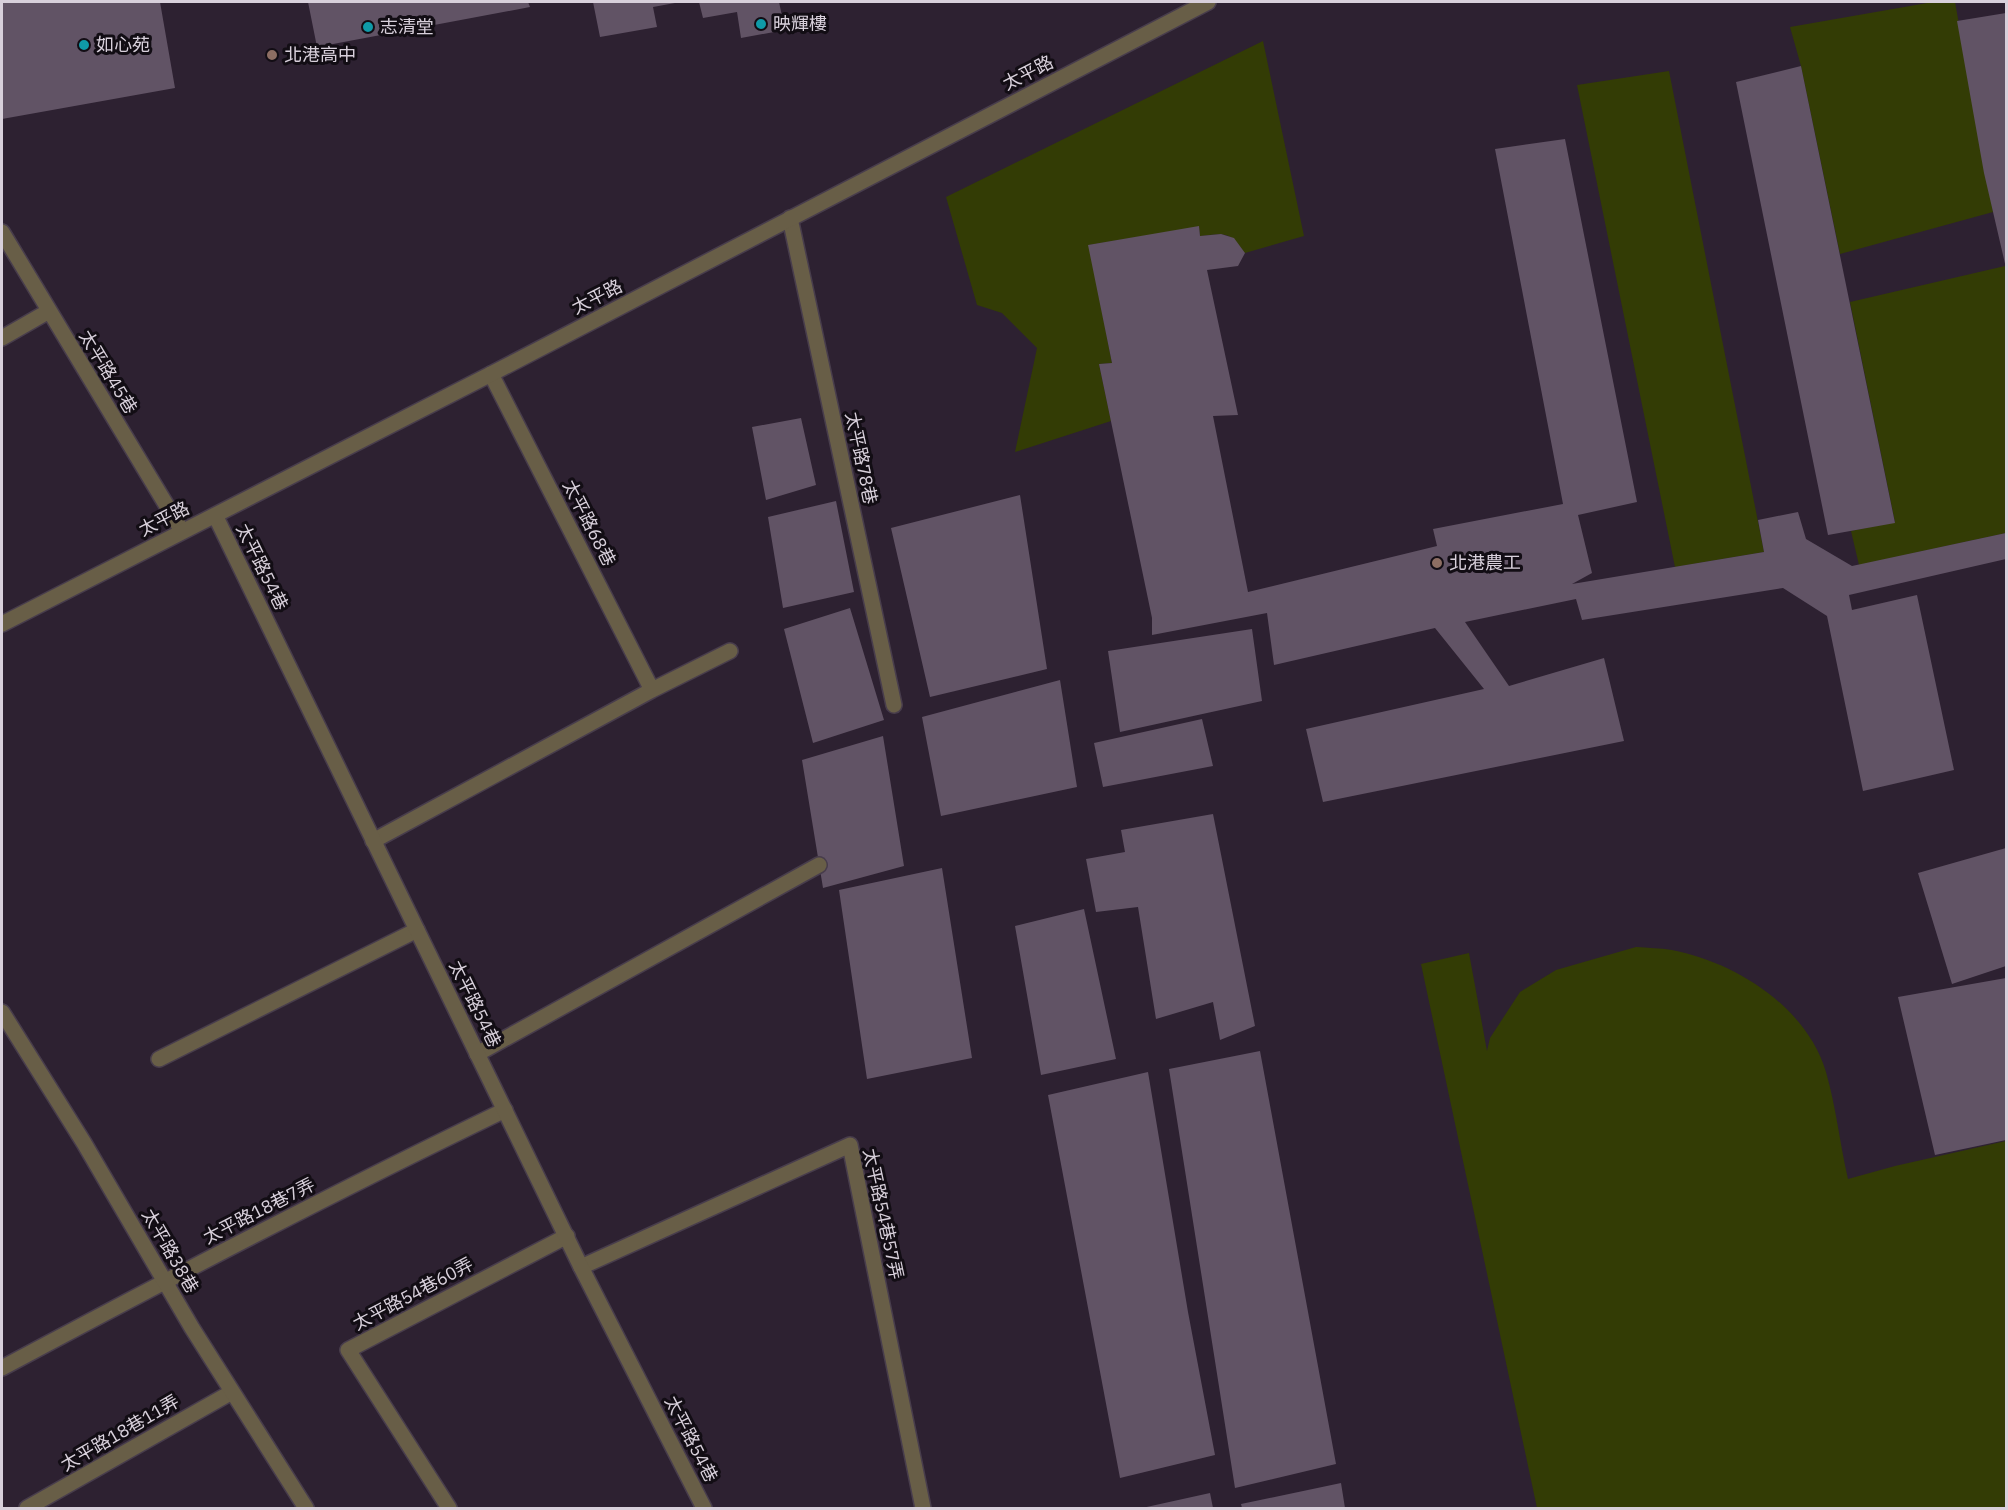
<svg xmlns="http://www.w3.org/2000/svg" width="2008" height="1510" font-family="'IBM Plex Sans','Noto Sans TC',sans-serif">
	<rect width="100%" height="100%" fill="#2d2131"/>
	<path fill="#333c05" d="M1933 2H1955L1993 212 1840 254 1801 66 1790 27Z
		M1263 41 1304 236 1245 253C1229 231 1226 233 1200 236L1199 227 1089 245 1112 363 1099 364 1111 421 1015 452 1037 348 1002 313 977 305 946 197Z
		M1669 71 1764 552 1675 567 1577 85Z
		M2005 266 2006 533 1859 565 1851 531 1895 522 1850 302Z
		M1636 947C1648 948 1660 948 1672 950 1735 962 1807 1007 1826 1072 1836 1107 1840 1144 1848 1179L1895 1166 2006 1141V1508H1537L1421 964 1469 953 1487 1051 1490 1038 1520 992 1556 970Z"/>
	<path fill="#615365" d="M2 2H160L175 88 2 119Z
		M308 2H528L530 7 317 47Z
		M593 2H675V3L653 7 657 27 600 37Z
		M699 2H779L785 30 741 38 737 12 703 18Z
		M2006 13V268L1984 173 1957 21Z
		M1801 66 1895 523 1828 535 1736 82Z
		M1565 139 1637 502 1578 515 1592 573 1572 584 1764 552 1758 520 1798 512 1806 539 1852 566 2006 533V559L1849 595 1852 610 1917 595 1954 770 1863 791 1827 616 1783 588 1582 620 1576 599 1465 622 1509 686 1604 658 1624 741 1323 802 1306 729 1484 689 1435 628 1274 665 1267 613 1152 635V618L1099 364 1112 363 1088 245 1199 226 1200 236 1221 234 1234 238 1245 253 1238 266 1207 270 1238 415 1213 416 1248 592 1437 546 1433 529 1563 504 1495 149Z
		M801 418 816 485 766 500 752 427Z
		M1020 495 1047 669 930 697 891 528Z
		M836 501 854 592 783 608 768 517Z
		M850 608 884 720 813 743 784 629Z
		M1252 629 1262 701 1120 732 1108 651Z
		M1060 680 1077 787 941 816 922 717Z
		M1202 719 1213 766 1103 787 1094 743Z
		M883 736 904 866 823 888 802 760Z
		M1213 814 1255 1026 1220 1040 1213 1002 1156 1019 1138 907 1096 912 1086 859 1125 852 1121 830Z
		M2006 848V966L1952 984 1918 873Z
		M942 868 972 1058 867 1079 839 890Z
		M1084 909 1116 1059 1041 1075 1015 926Z
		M2006 978V1140L1935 1155 1898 997Z
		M1260 1051 1336 1464 1235 1488 1169 1069Z
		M1148 1072 1188 1312 1215 1455 1120 1478 1048 1095Z
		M1341 1483 1345 1508H1242L1241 1504Z
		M1210 1493 1213 1508H1142Z"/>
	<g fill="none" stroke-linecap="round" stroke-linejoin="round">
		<g stroke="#483d4c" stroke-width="18">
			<path id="service" d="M790 218 894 705
				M2 232 182 531
				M2 338 49 311
				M491 374 652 690
				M373 841 652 690 730 651
				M477 1054 819 865
				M159 1059 417 930
				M581 1267 850 1145 923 1508
				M2 1368C168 1279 335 1192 505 1110
				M27 1508 232 1392
				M449 1508 348 1350 567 1236"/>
		</g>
		<g stroke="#483d4c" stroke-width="18">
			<path id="minor" d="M215 515 581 1267 704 1508
				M2 624 491 374 1208 2
				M2 1012 84 1143 192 1328 306 1508"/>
		</g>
		<use href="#service" stroke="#685e47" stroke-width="15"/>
		<use href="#minor" stroke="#685e47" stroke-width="15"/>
	</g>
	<g fill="#0f9aa8" stroke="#120d14" stroke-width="2">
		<circle cx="761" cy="24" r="6"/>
		<circle cx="368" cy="27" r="6"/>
		<circle cx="84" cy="45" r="6"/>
	</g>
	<g fill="#8d6e63" stroke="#120d14" stroke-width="2">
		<circle cx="272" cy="55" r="6"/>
		<circle cx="1437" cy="563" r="6"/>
	</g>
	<g text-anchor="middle" stroke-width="6" stroke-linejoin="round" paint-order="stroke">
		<g font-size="18" fill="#d8d0db" stroke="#120d14" text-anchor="start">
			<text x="773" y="30">映輝樓</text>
			<text x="380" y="33">志清堂</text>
			<text x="96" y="51">如心苑</text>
			<text x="284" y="61">北港高中</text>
			<text x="1449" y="569">北港農工</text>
		</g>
		<g font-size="18" fill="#d8d0db" stroke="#120d14">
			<text transform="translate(1028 73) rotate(-27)" y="6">太平路</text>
			<text transform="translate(597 297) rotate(-27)" y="6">太平路</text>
			<text transform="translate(108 372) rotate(59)" y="6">太平路45巷</text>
			<text transform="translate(861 458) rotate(78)" y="6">太平路78巷</text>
			<text transform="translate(164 519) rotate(-27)" y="6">太平路</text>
			<text transform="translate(589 523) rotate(63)" y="6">太平路68巷</text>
			<text transform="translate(262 567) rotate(64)" y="6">太平路54巷</text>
			<text transform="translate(475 1004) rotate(64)" y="6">太平路54巷</text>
			<text transform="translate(259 1211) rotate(-27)" y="6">太平路18巷7弄</text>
			<text transform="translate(883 1214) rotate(78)" y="6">太平路54巷57弄</text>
			<text transform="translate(170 1251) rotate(60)" y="6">太平路38巷</text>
			<text transform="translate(413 1294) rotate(-28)" y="6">太平路54巷60弄</text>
			<text transform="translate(120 1433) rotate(-30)" y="6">太平路18巷11弄</text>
			<text transform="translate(691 1439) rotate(63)" y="6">太平路54巷</text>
		</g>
	</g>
	<rect width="2008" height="1510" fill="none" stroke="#d8d0db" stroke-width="6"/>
</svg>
